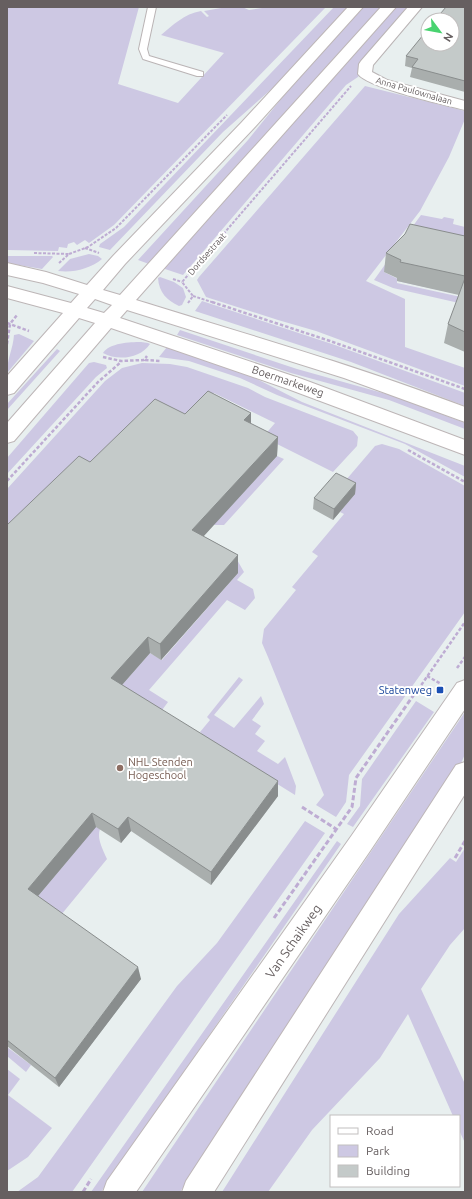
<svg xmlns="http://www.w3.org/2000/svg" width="472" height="1199" font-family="Ubuntu,sans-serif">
	<rect width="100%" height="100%" fill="#e8efef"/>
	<path fill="#cdc8e3" d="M7 7H139L118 84 178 103 224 53 161 35C173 25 184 14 201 11L207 17 209 16 204 11 227 7H242L249 10 262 8V7H326L114 225 89 243 85 240 77 245 74 242 68 244 67 248 59 247 58 251 7 250Z
		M334 7H351L292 71 223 132 110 250 99 247 100 244 124 227Z
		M361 7H384L149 264 138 260 248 140 302 73Z
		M394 7H407L359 63 360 74 358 77 346 85 183 275 162 268Z
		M365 86 465 111V119L449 157 420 211 366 281 405 299V347L465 368V386L316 331 278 320 206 297 197 280 199 277Z
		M421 215 442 219 444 217 454 219 453 224 465 227V256H391Z
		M89 254 98 256 102 259C90 269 73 273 58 271L70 259Z
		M7 256H52L53 257 42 269 7 263Z
		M389 259 384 272 398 279 462 295 397 281V283L461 297 459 303 393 288 374 280Z
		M160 277 174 282 183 288 186 297 182 305 179 306C167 300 159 293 158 278Z
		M202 301 335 345 457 390 465 393V406L351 362 195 311Z
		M180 330 297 369 397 397 465 423V429L389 400 291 373 177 335Z
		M19 334 34 341 7 373C7 359 13 349 14 335Z
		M141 342 148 343 150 344C140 359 117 361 103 353 109 343 130 342 141 342Z
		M167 347 245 373 302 402 465 466V477L405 444 277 395 240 378 189 361 159 357Z
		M57 349 60 351 7 410V404Z
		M94 362 106 365 107 368 96 377 7 474V458L89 363Z
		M142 363 170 364 187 367 248 388 265 397 353 431 358 437 357 446 333 472 263 437 275 423 214 393 182 425 7 545V489L105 381 122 368Z
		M382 444 399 449 465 486V612L349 775 346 802 336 817 316 805 324 795 268 657 262 643 264 629 296 590 292 587 318 556 312 552 344 514 340 512 354 494 340 487 375 446Z
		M277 456 284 459 224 525H215L174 502 156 521 204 548 222 551 236 558 244 572 237 580 253 589 255 598 245 610 227 600 149 690 168 702 157 717 177 729 174 732 114 694 150 653 162 660 238 573 148 523 172 498 216 522Z
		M239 677 243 680 214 715 234 728 261 696 264 704 252 720 261 726 255 734 265 741 257 751 278 764 285 757 296 786 295 795 210 742 200 732 210 720 207 717Z
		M416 701 434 712 353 827 347 824 360 806 362 779Z
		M465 712V754L460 766 180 1192H142Z
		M110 809C97 833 95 833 107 859L61 915 29 907Z
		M305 821 325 833 72 1192H17L38 1177 177 986 217 943Z
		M337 841 341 844 101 1192H91Z
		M465 848V928L450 945 421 989 465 1084V1143L459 1130V1116H453L408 1014 380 1058 312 1130 268 1192H222L399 914 450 858 456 862Z
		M7 1047 31 1065 26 1072 7 1056Z
		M7 1069 20 1079 8 1095 52 1128 28 1157 7 1171Z"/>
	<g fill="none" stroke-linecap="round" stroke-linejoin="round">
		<g stroke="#bab4b5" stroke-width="2">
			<path id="lane" d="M148 7H156L147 49 149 56 203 72V76H197L143 59 139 49Z"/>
		</g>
		<g stroke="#bab4b5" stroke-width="2">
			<path id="street" d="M408 7H422L373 65 372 72 387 80 465 101V110C445 105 368 88 358 74L359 64 361 61Z"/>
		</g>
		<g stroke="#bdb6b7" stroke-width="2">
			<path id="secondary" d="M348 7H363L253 129 125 264 103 290 120 295 381 7H396L136 300C246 334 357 366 465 407V422L344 378 127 310 120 318 302 379 465 440V455L288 389 111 328 14 441 7 443V423L95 323 79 318 14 393 7 395V376L63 313 7 298V286L71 303 79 294 43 283 7 275V263L46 272 87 285 113 256 241 123ZM95 299 112 305 104 313 87 308Z
				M465 680V709L370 851 136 1192H103L107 1181 352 835 457 683Z
				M465 762V794L214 1192H182L186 1181 456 765Z"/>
		</g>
		<path stroke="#beacd3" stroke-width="2" stroke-dasharray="3 1.5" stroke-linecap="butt" d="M85 248 99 253
			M34 253 69 254
			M59 263 69 254 88 247 116 228 227 115
			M173 279 182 282
			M193 296 215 303
			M188 303 193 296 182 282 351 86"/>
		<path stroke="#beacd3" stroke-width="2.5" stroke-dasharray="3.5 2" stroke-linecap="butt" d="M212 302 330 341 465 389
			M7 323 29 331
			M7 344 10 324 17 315
			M103 357 121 361 144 360 147 356
			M145 360 160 361
			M408 450 465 482
			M7 481 98 382 121 362
			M457 668 465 657
			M427 676 441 684
			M415 694 465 622"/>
		<path stroke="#beacd3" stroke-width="3" stroke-dasharray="5 2.5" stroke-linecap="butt" d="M302 807 336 829
			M455 858 465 841
			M274 918 352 807 356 778 415 693
			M83 1192 91 1179"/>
		<use href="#lane" fill="#fff" fill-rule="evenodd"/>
		<use href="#street" fill="#fff" fill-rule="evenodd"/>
		<use href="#secondary" fill="#fff" fill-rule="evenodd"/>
	</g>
	<path fill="#a9aead" d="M465 7V92L410 77 412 68 405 66 406 56Z
		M465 236V352L444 343 448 324 459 295 397 281V278L384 272 386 253Z
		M251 413V424L278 437 277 456 203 536 238 555V573L161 660 150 653 122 685 278 796 211 885 131 831 121 843 96 827 38 896 141 979 59 1087 7 1046V525L90 462 185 414Z
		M356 483 355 494 333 520 313 509 314 498Z"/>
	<path fill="#898d8d" d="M243 7H253L243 8Z
		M251 413V431L244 420Z
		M278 437 277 456 193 548 192 530Z
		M356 483 355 494 333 520 334 509Z
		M238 555V573L161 660 160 644Z
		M148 637 150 653 114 694 111 678Z
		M278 781V796L211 885V872Z
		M92 813 96 827 33 902 28 889Z
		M128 817 131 831 121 843 118 829Z
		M138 967 141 979 59 1087 55 1078Z"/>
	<path fill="#c4cac9" stroke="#898d8d" d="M446 7H465V81L412 67 418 59 406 56 428 29V44H452V20H435Z
		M410 224 465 236V276L400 262 401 260 386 253 405 234Z
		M465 278V332L448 324Z
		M208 391 251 413 244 420 278 437 192 530 238 555 160 644 148 637 111 678 278 781 211 872 128 817 118 829 92 813 28 889 138 967 55 1078 7 1040V525L79 456 90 462 155 399 185 414Z
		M336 473 356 483 334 509 314 498Z"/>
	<rect fill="#1a4fb4" stroke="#fff" stroke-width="1.5" x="436" y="686" width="8" height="8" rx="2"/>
	<circle fill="#8d6e63" stroke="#fff" stroke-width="1.5" cx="120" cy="768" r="4"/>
	<g text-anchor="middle" stroke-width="4" stroke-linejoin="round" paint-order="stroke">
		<g font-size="9" fill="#665f60" stroke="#fff">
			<text transform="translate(414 91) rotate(16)" y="3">Anna Paulownalaan</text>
			<text transform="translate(207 254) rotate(-49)" y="3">Dordsestraat</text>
		</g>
		<g font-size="11" fill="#665f60" stroke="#fff">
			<text transform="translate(288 381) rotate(19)" y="4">Boermarkeweg</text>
		</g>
		<g font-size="11" fill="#164399" stroke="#fff" text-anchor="end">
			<text x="432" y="694">Statenweg</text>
		</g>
		<g font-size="11" fill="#785e54" stroke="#fff" text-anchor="start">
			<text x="128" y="766">NHL Stenden<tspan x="128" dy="13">Hogeschool</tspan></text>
		</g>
		<g font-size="13" fill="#665f60" stroke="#fff">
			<text transform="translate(293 941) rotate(-55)" y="5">Van Schaikweg</text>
		</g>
	</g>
	<rect width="472" height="1199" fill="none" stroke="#665f60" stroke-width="16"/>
	<rect x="330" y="1115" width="130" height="72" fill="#ffffff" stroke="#c2bfbf"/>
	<rect x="338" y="1128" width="20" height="6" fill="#ffffff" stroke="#c2bfbf"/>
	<text x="366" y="1135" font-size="12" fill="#665f60">Road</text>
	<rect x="338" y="1145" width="20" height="12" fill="#cdc8e3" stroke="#c2bfbf"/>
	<text x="366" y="1155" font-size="12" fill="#665f60">Park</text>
	<rect x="338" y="1165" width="20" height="12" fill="#c4cac9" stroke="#c2bfbf"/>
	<text x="366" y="1175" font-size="12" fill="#665f60">Building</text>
	<g transform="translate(440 32) rotate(122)"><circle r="19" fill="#ffffff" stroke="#c2bfbf"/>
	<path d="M0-3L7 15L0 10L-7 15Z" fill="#49d370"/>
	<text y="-6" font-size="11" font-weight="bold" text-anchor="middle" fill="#665f60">N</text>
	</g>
</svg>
